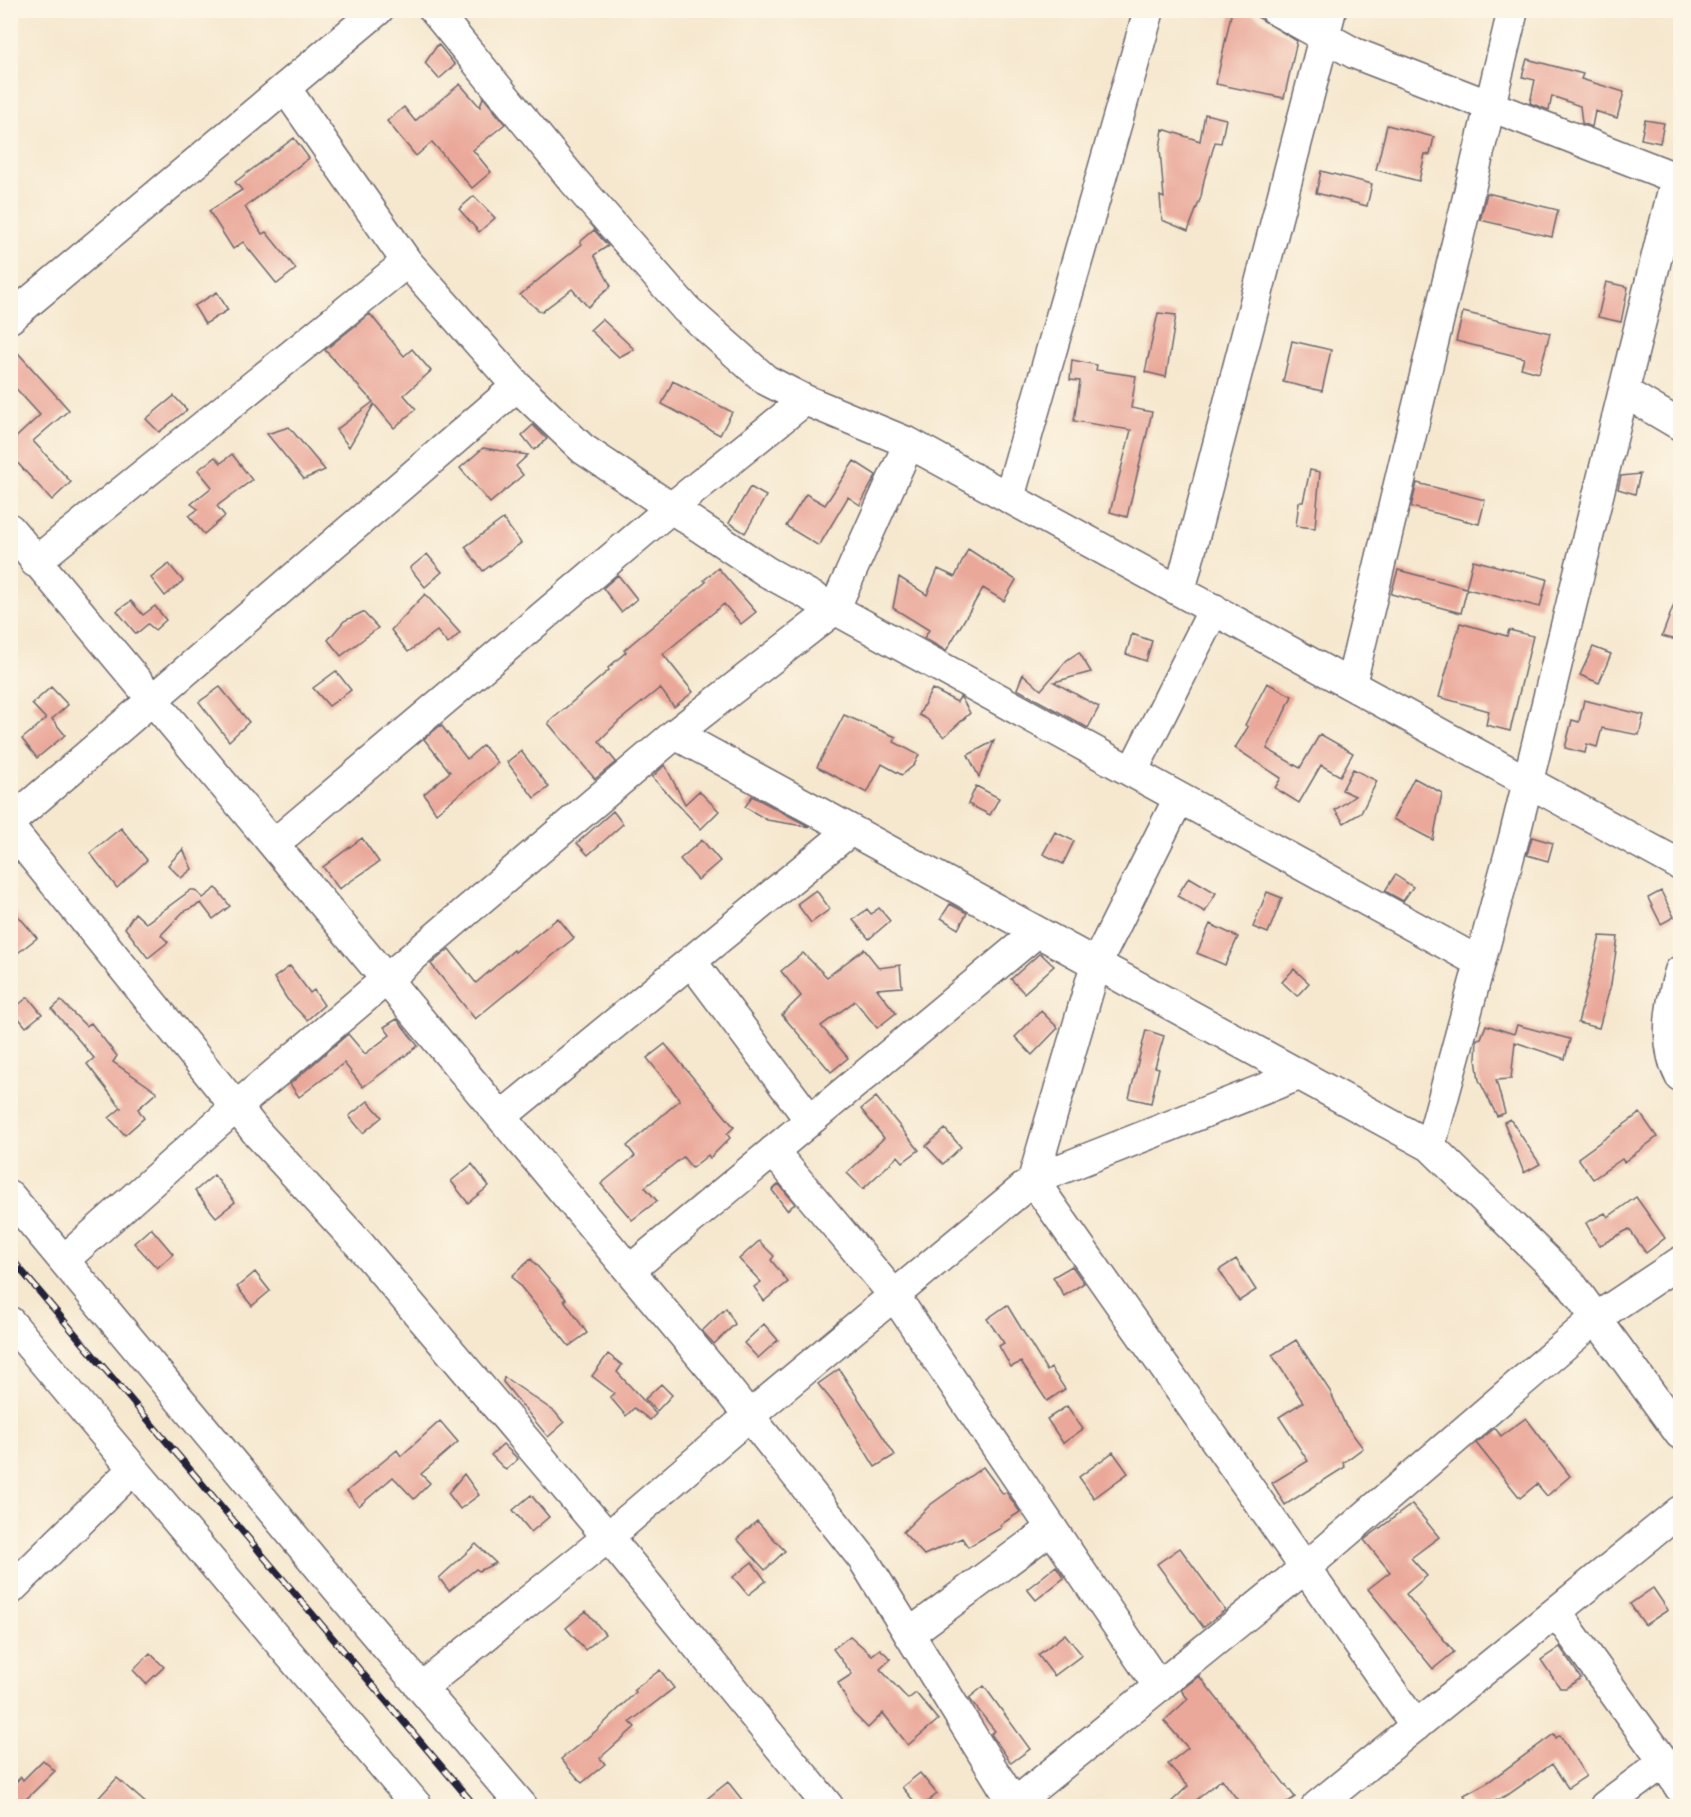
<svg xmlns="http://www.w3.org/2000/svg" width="1691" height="1817" font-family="'Libre Caslon Text',serif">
	<rect width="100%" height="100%" fill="#fcf5e5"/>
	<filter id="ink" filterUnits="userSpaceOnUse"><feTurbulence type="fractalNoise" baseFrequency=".0167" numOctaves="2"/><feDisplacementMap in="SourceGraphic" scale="12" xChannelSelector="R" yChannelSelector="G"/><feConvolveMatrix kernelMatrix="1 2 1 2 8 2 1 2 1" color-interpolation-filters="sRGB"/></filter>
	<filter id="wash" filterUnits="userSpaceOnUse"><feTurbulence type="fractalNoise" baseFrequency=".008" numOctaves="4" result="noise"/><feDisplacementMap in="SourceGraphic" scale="24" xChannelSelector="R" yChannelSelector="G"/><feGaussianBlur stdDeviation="1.35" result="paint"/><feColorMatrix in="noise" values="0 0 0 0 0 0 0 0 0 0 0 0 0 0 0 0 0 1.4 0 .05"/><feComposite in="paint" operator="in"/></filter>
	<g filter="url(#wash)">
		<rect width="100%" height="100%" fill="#f6e8cf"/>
		<g id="blocks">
			<path fill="#eaa89a" d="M1232 10H1246L1297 41 1284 98 1216 84Z
				M438 44 455 65 439 79 425 63Z
				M1527 59 1583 74 1581 79 1624 92 1617 118 1595 111 1592 127 1582 123 1580 106 1552 96 1549 110 1530 103 1535 80 1522 77Z
				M460 84 480 107 483 97 505 124 473 150 491 172 472 188 432 142 416 156 387 121 404 107 415 121Z
				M1205 114 1226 119 1221 143 1215 142 1204 180 1201 197 1188 231 1162 220 1160 196 1164 198 1160 149 1163 129 1200 141Z
				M1645 120 1664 123 1660 143 1641 139Z
				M1387 125 1434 137 1430 155 1425 154 1419 181 1376 170Z
				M294 138 309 158 245 207 262 234 266 232 296 269 277 284 243 242 233 249 209 211 242 190 235 182Z
				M1321 171 1372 184 1367 206 1316 193Z
				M1487 193 1558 210 1552 237 1480 220Z
				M474 196 495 218 479 232 459 209Z
				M594 230 608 246 594 255 611 286 588 307 572 289 541 312 520 295 582 244 580 242Z
				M1606 282 1628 287 1621 322 1598 317Z
				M217 292 228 310 205 324 194 306Z
				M1463 312 1550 333 1539 373 1521 368 1524 358 1456 341Z
				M1158 313 1176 315 1166 377 1145 372Z
				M370 314 404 356 412 349 431 371 404 395 416 409 394 428 374 404 349 447 336 430 373 402 325 350Z
				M602 319 634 349 619 357 590 330Z
				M1292 341 1331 350 1322 391 1283 382Z
				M10 344 69 410 33 441 71 482 52 500 10 455V443L40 415 10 382Z
				M1072 360 1097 365 1096 370 1136 376 1131 408 1152 412 1127 517 1110 512 1131 430 1074 421 1080 381 1070 380Z
				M673 381 732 412 720 435 662 404Z
				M174 396 187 410 159 432 146 419Z
				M533 425 547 439 534 450 522 435Z
				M289 427 325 470 304 479 267 434Z
				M483 448 528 455 516 466 523 475 490 503 460 468Z
				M232 454 252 480 217 506 225 516 204 534 189 516 198 509 191 504 212 487 198 470 215 457 221 463Z
				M854 461 876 475 860 505 848 497 819 546 786 526 806 494 825 505Z
				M1310 470 1320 472 1315 528 1296 526 1299 502H1303Z
				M1640 474 1635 494 1618 489 1621 476Z
				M1417 483 1485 500 1479 524 1411 507Z
				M750 487 766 496 745 533 729 523Z
				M503 519 521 543 483 571 465 547Z
				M968 549 1016 580 1004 601 983 588 946 651 924 638 929 630 893 608 899 577 927 595 938 569 955 577Z
				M427 554 442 572 425 587 410 568Z
				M1473 560 1547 579 1540 607 1467 589 1461 613 1391 594 1398 570 1466 588Z
				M169 564 183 581 165 596 151 578Z
				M718 568 756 612 741 624 724 604 663 654 693 692 674 707 660 688 619 721 599 741 616 762 595 779 548 723 609 670 608 668 626 652 624 650 706 582 704 580Z
				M618 575 637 599 621 612 603 588Z
				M1679 591H1680V641L1662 636Z
				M425 594 460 633 448 644 437 631 408 652 391 630Z
				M131 601 143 615 155 606 166 620 155 630 148 624 136 634 117 611Z
				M363 612 378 628 341 656 328 640 344 621Z
				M1460 623 1507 636 1509 630 1533 636 1510 731 1486 725 1489 711 1439 697Z
				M1132 634 1152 641 1146 661 1126 654Z
				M1593 647 1611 654 1599 683 1580 675Z
				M1079 652 1091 672 1054 682 1099 707 1088 728 1017 689 1023 674 1041 690 1067 660Z
				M336 671 351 690 329 706 313 688Z
				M1267 683 1292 696 1267 749 1300 768 1320 734 1353 753 1340 776 1321 765 1299 803 1275 788 1281 778 1235 748 1248 727 1245 725Z
				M51 687 68 705 52 719 65 735 37 758 22 739 46 719 32 704Z
				M220 687 249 722 229 741 199 702Z
				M932 689 957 702 960 697 962 699 970 713 944 737 927 719 919 715Z
				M1584 700 1644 715 1639 735 1602 728 1597 747 1587 744 1585 753 1565 748 1572 720 1579 722Z
				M844 715 896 737 894 742 919 755 914 765 902 775 882 764 867 793 817 767Z
				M441 725 467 759 483 745 498 763 436 813 424 794 450 772 424 739Z
				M994 741 979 777 968 755Z
				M521 751 549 787 534 798 507 762Z
				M665 765 685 804 699 791 719 811 701 829 652 777Z
				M1353 769 1377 781 1361 813 1344 823 1335 810 1355 796 1342 790Z
				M1414 778 1442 793 1433 840 1393 819Z
				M976 786 999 798 990 815 968 804Z
				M752 796 810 827 767 820 745 807Z
				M613 811 623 824 588 855 577 843Z
				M121 828 147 860 117 888 90 853Z
				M1055 832 1074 841 1063 864 1043 854Z
				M1532 837 1553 843 1548 861 1527 855Z
				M362 838 379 862 339 889 323 867Z
				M702 840 720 861 698 880 680 859Z
				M183 849 192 869 181 878 168 865Z
				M1395 875 1413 887 1403 901 1385 891Z
				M1189 877 1216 893 1205 912 1177 896Z
				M216 888 230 906 213 919 201 903 183 912 161 935 168 942 148 958 125 928 135 913 146 923 191 890H195L203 898Z
				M816 890 830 909 811 923 797 904Z
				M1661 891 1674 917 1661 924 1648 898Z
				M1267 892 1282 898 1268 933 1253 927Z
				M950 904 967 913 958 929 941 918Z
				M10 906 37 938 10 959Z
				M879 908 890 921 869 939 853 920 867 909 871 914Z
				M558 918 574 938 475 1019 431 964 449 949 476 983 514 950 515 952Z
				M1210 924 1238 937 1225 965 1197 953Z
				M1600 936 1618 937 1611 984 1599 1028 1578 1023Z
				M864 949 879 968 900 965 902 987 877 989 896 1013 877 1028 855 1001 821 1026 848 1058 831 1072 782 1015 801 996 781 971 803 953 827 977Z
				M1040 953 1054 966 1024 993 1011 979Z
				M290 966 310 993 314 990 324 1005 307 1020 287 999 274 978Z
				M1294 969 1309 983 1297 996 1282 982Z
				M28 997 42 1014 26 1027 12 1010Z
				M61 1001 86 1026 91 1023 117 1056 113 1062 157 1092 138 1109 144 1118 125 1135 109 1118 121 1108 87 1064 94 1058 52 1009Z
				M1041 1011 1058 1028 1032 1055 1015 1037Z
				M397 1019 418 1046 363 1087 344 1063 299 1097 290 1084 348 1034 365 1054 390 1035 384 1027Z
				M1486 1025 1514 1034 1517 1025 1570 1039 1565 1059 1515 1042 1511 1079 1496 1080 1505 1113 1497 1116 1479 1080 1476 1059 1477 1039 1481 1038Z
				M1146 1030 1164 1036 1155 1067 1159 1068 1151 1103 1129 1098Z
				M665 1044 734 1127 727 1134 730 1138 710 1158 708 1155 692 1168 683 1157 645 1187 657 1201 632 1220 601 1184 635 1156 627 1146 680 1100 647 1058Z
				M876 1097 919 1150 903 1162 898 1156 863 1189 847 1173 884 1138 861 1109Z
				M368 1101 382 1117 363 1133 349 1116Z
				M1640 1113 1657 1137 1624 1162 1622 1159 1593 1179 1578 1158Z
				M1510 1119 1540 1164 1524 1173 1504 1122Z
				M945 1129 961 1147 943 1164 926 1146Z
				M472 1164 489 1186 468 1203 451 1181Z
				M214 1175 235 1202 216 1217 195 1191Z
				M779 1184 795 1204 787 1210 772 1190Z
				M1636 1197 1665 1238 1646 1253 1629 1229 1599 1246 1586 1223 1605 1213 1608 1217Z
				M151 1228 173 1254 157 1268 134 1243Z
				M759 1241 774 1256 771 1260 788 1282 764 1301 754 1287 761 1282 739 1259Z
				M531 1259 566 1299 564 1300 587 1333 569 1346 512 1276Z
				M1236 1259 1256 1290 1239 1301 1219 1270Z
				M1072 1266 1084 1283 1064 1296 1053 1277Z
				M255 1272 270 1291 252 1306 237 1287Z
				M1007 1305 1047 1371 1051 1368 1065 1389 1047 1401 1021 1362 1011 1367 999 1346 1004 1343 987 1319Z
				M726 1308 735 1324 714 1344 702 1331Z
				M764 1324 778 1340 758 1358 744 1343Z
				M1296 1340 1330 1391 1345 1424 1363 1448 1343 1463 1345 1467 1285 1505 1272 1483 1308 1461 1279 1417 1303 1402 1272 1355Z
				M608 1354 622 1365 617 1372 656 1414 650 1420 634 1408 626 1416 610 1397 614 1393 592 1376Z
				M839 1369 895 1455 875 1467 841 1412 818 1384Z
				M504 1377 555 1412 564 1423 548 1437 503 1382Z
				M661 1384 672 1395 657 1411 645 1399Z
				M1067 1406 1083 1429 1063 1443 1047 1419Z
				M1526 1418 1570 1476 1547 1496 1537 1484 1520 1498 1476 1443 1495 1428 1501 1436Z
				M440 1421 458 1442 421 1474 430 1483 414 1499 393 1477 359 1506 347 1491 397 1450 401 1456Z
				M503 1444 518 1459 506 1470 491 1455Z
				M1113 1452 1128 1473 1094 1498 1079 1477Z
				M983 1467 1003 1494 1006 1492 1020 1512 1000 1525 1001 1528 968 1547 962 1538 924 1555 903 1532 930 1505Z
				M464 1474 479 1495 460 1509 448 1493Z
				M531 1495 549 1517 531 1532 513 1510Z
				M1412 1504 1439 1537 1411 1558 1427 1576 1406 1594 1454 1652 1433 1669 1368 1589 1390 1572 1364 1540Z
				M757 1521 785 1551 765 1570 737 1539Z
				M476 1544 496 1563 479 1571 476 1569 449 1591 439 1578Z
				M1180 1548 1225 1610 1203 1627 1157 1564Z
				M752 1562 766 1581 748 1595 733 1577Z
				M1056 1566 1064 1578 1036 1600 1027 1589Z
				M1653 1588 1668 1610 1645 1625 1630 1604Z
				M586 1611 605 1634 585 1650 566 1628Z
				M1065 1634 1082 1655 1054 1676 1038 1655Z
				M850 1636 872 1655 880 1649 891 1659 880 1669 908 1699 916 1693 938 1720 908 1745 883 1713 868 1728 853 1713 838 1683 852 1674 833 1649Z
				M1560 1647 1581 1678 1566 1688H1560L1541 1660Z
				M150 1653 164 1667 146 1684 133 1670Z
				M660 1670 674 1688 630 1722 635 1727 600 1758 605 1764 582 1783 561 1759 597 1730 636 1692 634 1690Z
				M1199 1676 1295 1797 1282 1806H1242L1222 1779 1189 1806H1167L1188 1786 1168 1764 1188 1748 1164 1721 1188 1699 1181 1690Z
				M984 1686 1030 1749 1011 1763 991 1734 995 1731 969 1698Z
				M1554 1734 1556 1738 1560 1735 1586 1776 1568 1788 1552 1764 1509 1794 1485 1806H1471L1464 1795 1488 1782Z
				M43 1760 55 1771 19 1806H10V1788L21 1777 23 1780Z
				M920 1773 937 1794 922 1806H918L902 1787Z
				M117 1778 149 1806H91Z
				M728 1782 747 1806H698Z"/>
		</g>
	</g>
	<g filter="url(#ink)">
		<use href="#blocks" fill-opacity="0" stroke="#6c676f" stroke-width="1.5"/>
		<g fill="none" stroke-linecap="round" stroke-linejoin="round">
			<g stroke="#6c676f" stroke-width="33">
				<path id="minor" d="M434 10 573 180 686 309 766 380 805 400 909 443 1680 865
					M1276 10 1354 53 1676 178 1514 838 1430 1146 1571 1284 1680 1434
					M286 89 407 262 517 386 583 449 767 572 1479 962
					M10 318 378 10
					M1624 392 1680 425
					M1009 498 1149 10
					M10 529 711 1368 863 1559 1014 1804 1012 1806
					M35 562 407 262
					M1180 591 1331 10
					M1351 684 1513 10
					M675 734 1430 1146
					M1132 772 1214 609
					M1179 798 1096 964 1033 1180 1416 1726
					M10 822 517 386
					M10 828 258 1134 360 1245 622 1554 828 1806
					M274 844 671 508 805 400
					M691 961 810 1120
					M1680 971C1670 1004 1663 1044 1680 1076
					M502 1116 851 830
					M773 1151 894 1295 1159 1687
					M10 1196 360 1616 522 1806
					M64 1260 236 1107 675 734 834 610 909 443
					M630 1270 1037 932
					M10 1322 417 1806
					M10 1590 133 1469
					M1556 1612 1664 1762 1680 1788
					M909 1634 1052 1528
					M421 1688 608 1537 749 1416 1033 1180 1299 1075
					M1014 1804 1305 1568 1596 1318 1680 1262
					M1317 1806 1680 1511
					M1605 1806 1664 1762"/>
			</g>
			<use href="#minor" stroke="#fff" stroke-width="30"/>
			<g stroke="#22223b" stroke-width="7">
				<path id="rail" d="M10 1257 475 1806"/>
			</g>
			<use href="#rail" stroke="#fcf5e5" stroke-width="4.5" stroke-dasharray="14" stroke-linecap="butt"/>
		</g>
	</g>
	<rect width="1691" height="1817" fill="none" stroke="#fcf5e5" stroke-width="36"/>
</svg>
